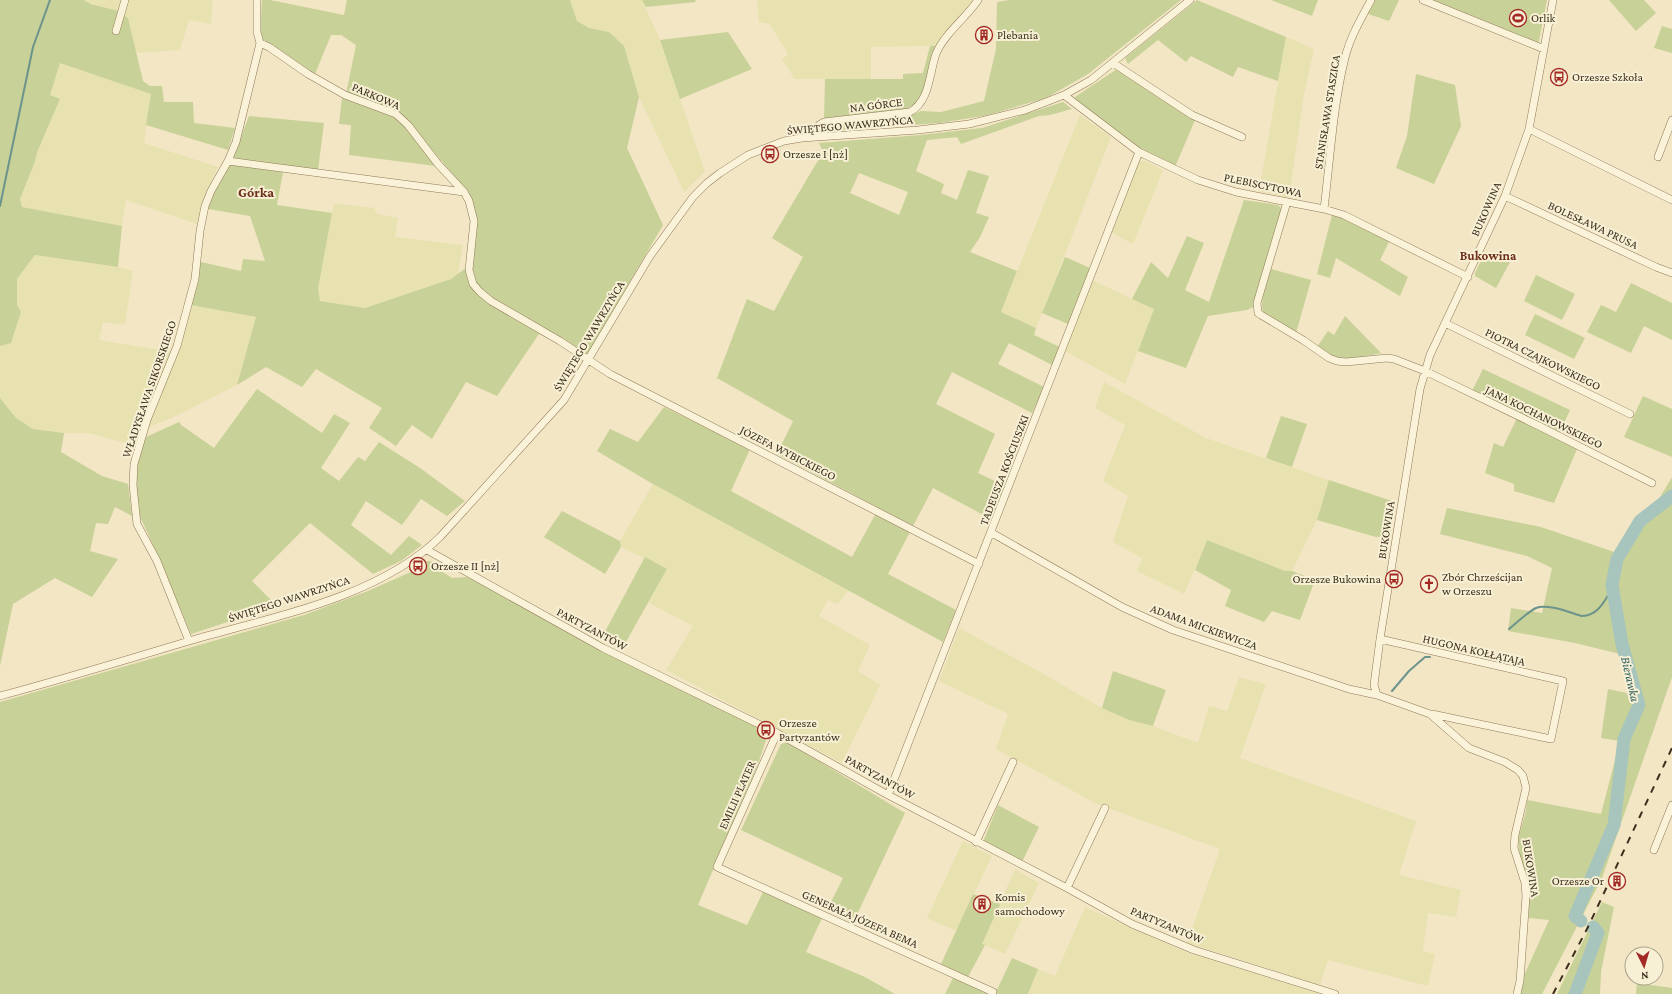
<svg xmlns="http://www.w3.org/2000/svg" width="1672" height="994" font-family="'Crimson Pro',serif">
	<rect width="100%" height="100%" fill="#f2e6c5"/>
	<path fill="#e8e2b1" d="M84 0H213L211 24 189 20 180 50 136 53 128 18Z
		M570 0H642L660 40 705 172 684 192 639 97 624 46 609 32 589 28 577 21Z
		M757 0H973L937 46 871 47V79H795L782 60 788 54 770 24 759 22Z
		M1286 37 1314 49 1304 94 1289 198 1259 191Z
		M60 62 151 94 144 143 218 167 202 203 197 224 126 200 122 226 22 207 20 199 34 164 38 150 60 99 50 95Z
		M1080 115 1111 137 1036 328 1001 312Z
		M1139 161H1145L1163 170 1133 244 1112 233Z
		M334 203 374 208 378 214 398 218 395 237 463 245 458 274 451 279 365 308 320 301 318 289Z
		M35 255 118 267 133 271 125 325 103 322 99 340 172 352 133 445 88 433H64L33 429 16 418 0 398V346L11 343 21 312 17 305V279Z
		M1092 280 1154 309 1125 384 1065 351Z
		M191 305 256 317 237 385 176 416 147 428Z
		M1104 382 1206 438 1329 480 1317 520 1292 571H1285L1207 540 1184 594 1137 571 1142 558 1113 542 1128 496 1103 481 1125 425 1095 408Z
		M653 484 848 591 838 604 828 600 819 616 870 645 858 671 880 685 842 763 666 670 693 626 649 603 667 569 621 547 620 541Z
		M959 628 1044 674 1102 708 1129 720 1153 726 1198 743 1209 706 1227 711 1239 677 1266 684 1240 758 1416 821 1399 875 1461 890 1456 917 1428 913 1423 951 1435 954 1428 986 1328 960 1320 985 1187 943 1220 849 1097 804 996 749 1008 714 939 681Z
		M963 841 992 856 956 931 927 918Z
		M1015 869 1039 883 1005 954 982 944Z
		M1085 907 1131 928 1186 952 1318 993 1317 994H1028L1038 969 1055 976Z"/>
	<path fill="#c8d197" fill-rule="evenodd" d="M0 0H84L91 4 118 11 128 18 143 81 150 86H162L164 102H193L194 123 235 128 228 150 146 125 151 94 60 63 50 95 60 99 38 150 34 164 20 199 22 207 122 226 118 267 35 255 17 279V305L21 312 11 343 0 346Z
		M262 0H270L344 15 347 0H570L577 21 589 28 609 32 624 46 639 97 627 148 663 225 586 357 539 334 497 396 466 382 432 439 412 425 396 446 369 428 382 408 316 369 302 387 266 367 237 385 256 317 191 305 201 262 241 271 243 259 265 261 250 216 208 209 212 195 229 164 283 172 277 205 332 213 318 289 320 301 365 308 451 279 471 264 475 246 476 230 469 198 461 184 407 120 346 94 356 45 341 35H331L315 74 263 41 260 34Z
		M642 0H695L696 2 646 7Z
		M1009 0H1181L1088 74 1046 98 988 115 940 123 836 130 839 124 909 116 921 111 941 112 984 101 996 49 997 2Z
		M1197 0 1286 37 1278 81 1238 67 1233 77 1191 56 1186 62 1158 40 1128 64 1125 58Z
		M1271 0H1318L1312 16Z
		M1375 0H1399L1389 21 1368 14Z
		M1423 0H1547L1538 46Z
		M1609 0H1644L1656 13 1636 31Z
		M1662 26 1672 29V53L1654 48Z
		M728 32 752 69 680 99 660 40Z
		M930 46H937L922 93 917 103 906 109 824 119 825 79H903V74L923 73Z
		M1117 69 1195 120 1175 167 1141 150 1075 102V97Z
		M1416 74 1455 85 1461 126 1434 184 1396 168 1407 136Z
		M342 98 394 117 407 128 436 166 349 155 351 125 339 124Z
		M1063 102 1072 109 1050 115 1039 116 961 144 957 137 927 140 916 171 944 184 941 193 957 200 968 170 989 176 976 213 989 217 980 237 970 252 1017 271 1001 312 1036 328 1034 335 1060 347 1054 366 1009 343 998 364 1044 387 1032 413 952 372 936 404 995 434 978 473 1005 486 991 519 933 488 913 526 777 454 793 421 717 378 747 299 774 311 803 257 772 238 823 152 819 143 921 135 982 128ZM859 173 908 192 899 215 850 193Z
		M249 116 324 123 318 170 233 158Z
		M1244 200 1278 205 1282 209 1255 306 1247 310 1208 316 1186 368 1138 351 1154 309 1132 299 1151 262 1168 278 1187 236 1204 243 1185 290 1209 302Z
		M1332 215 1347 219 1390 240 1380 260 1408 277 1400 296 1336 258 1330 278 1317 274Z
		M1485 252H1488L1510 262 1496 288 1475 276V273Z
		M1065 257 1090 268 1068 324 1042 313Z
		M1271 269 1311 280 1296 333C1287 328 1274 324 1266 316 1256 307 1268 281 1271 269Z
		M1536 275 1575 294 1562 320 1524 301Z
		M1631 283 1672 303V340L1644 326 1631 353 1587 332 1601 305 1616 312Z
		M1535 314 1585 338 1574 359 1525 335Z
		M1345 316 1381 353C1354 358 1340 365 1317 347L1328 331 1334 335Z
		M1483 369 1570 410 1560 432 1472 391Z
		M257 389 322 433 334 414 350 423 321 468 339 481 358 457 365 461 379 442 420 468 465 501 447 516 421 499 402 525 366 501 351 525 391 555 409 536 422 545 401 561 373 574 310 523 252 581 277 606 191 634 159 558 138 512 136 468 146 437 179 422 181 425 214 448Z
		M1643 396 1672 409V457L1624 437Z
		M0 398 16 418 33 429 64 433 61 452 102 476 128 484 132 516 115 507 108 524 96 523 90 551 118 559 92 597 55 578 13 604 0 666Z
		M664 407 750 449 731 491 852 557 876 513 910 532 888 574 956 610 943 642 653 484 597 451 610 429 638 442Z
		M1281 416 1307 424 1292 467 1266 458Z
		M1517 418 1577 449 1554 503 1514 491V484L1485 473 1494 443 1503 447Z
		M1672 477V677L1602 878 1542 994H1520L1523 978 1549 920 1529 918V884L1520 856 1518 839 1526 811 1527 800 1601 814 1620 741 1601 738 1608 689 1631 694 1620 654 1575 643 1508 631 1511 608 1542 613 1552 568 1527 556 1440 534 1447 508 1541 527 1617 553 1639 516 1659 499Z
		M1329 480 1395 502 1390 536 1376 537 1317 520Z
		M562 511 620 541 621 547 605 574 544 537Z
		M1207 540 1285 571H1292L1315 580 1300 620 1272 611 1264 622 1225 606 1231 590 1195 570Z
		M645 557 667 569 622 649 601 639Z
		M427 561 438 562 441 571 452 578 467 577 515 602 608 653 759 728 766 740 757 767 698 905 747 925 764 890 823 916 806 952 865 977 895 994H0V702L304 615 368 591 422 567Z
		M1113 671 1166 690 1153 726 1129 720 1102 708Z
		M787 742 905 813 853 923 827 910 843 878 741 830 781 744Z
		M998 805 1039 827 1022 862 983 842Z
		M973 894 1000 904 982 944 985 945 968 977 941 964Z
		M1602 902 1614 907 1601 972 1600 994H1557Z
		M1012 958 1038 969 1028 994H995Z
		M954 976 991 994H945Z
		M1637 983 1672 988V994H1636Z"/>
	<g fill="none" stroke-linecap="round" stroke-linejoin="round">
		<path stroke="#6c948c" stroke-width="2" d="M0 206 33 47 50 0
			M1509 629C1518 622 1526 613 1536 608 1547 603 1571 613 1582 616 1599 615 1604 601 1612 589
			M1392 691 1409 671 1425 657H1430"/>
		<path stroke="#a7c5bd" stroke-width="13" d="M1581 921 1575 916 1614 825 1624 739 1639 705 1622 644 1612 585 1617 559 1640 521 1672 496
			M1575 994 1598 933 1593 927"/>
		<g stroke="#8f7859" stroke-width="8">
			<path id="minor" d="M1423 0 1544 49
				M116 31 125 0
				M260 43 269 47 308 74 345 95 396 114 408 125 438 164 464 192 469 201 474 221 469 270 473 284 480 292 491 301 560 341 610 374 979 564
				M1113 63 1192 115 1242 137
				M1064 95 1139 152 1198 180 1236 192 1324 209 1344 215 1468 277
				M1529 129 1672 200
				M816 136 819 125 824 122 910 112C930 101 929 74 936 54 944 34 966 18 978 0
				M1658 157 1672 120
				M228 161 464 192
				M1505 196 1656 267 1672 273
				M1287 202 1257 303 1258 313 1261 315 1303 340 1329 358 1337 361 1346 362 1387 358 1394 359 1425 371 1539 426 1652 483
				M1324 209C1330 161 1333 106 1345 58 1350 37 1361 19 1371 0
				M1445 323 1630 414
				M992 533 1122 607 1173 630 1349 689 1377 695 1430 714 1469 748 1505 762 1518 770 1523 776 1526 788 1515 835 1514 848 1525 883 1526 896 1520 981 1517 994
				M427 550 603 648 777 733 888 795 1067 888 1132 924 1194 950 1335 994
				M1380 639 1563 681 1551 739 1432 714
				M189 641 157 561 137 524 133 485 134 464 147 420 177 346 195 279 200 231 205 206 211 191 228 161 236 142 260 43 257 32V0
				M1377 695 1374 685 1380 639 1420 389 1430 355 1505 196 1529 129 1553 0
				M0 696C63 679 126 660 189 641 271 617 378 598 440 537L564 400 650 256 693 197 707 183 720 173 748 155 784 141 802 138 918 130 969 124 1025 110 1064 95 1091 80 1190 0
				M777 733 717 867 993 992
				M888 795 1139 152
				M976 842 1013 762
				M1654 850 1672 805
				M1067 888 1105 808"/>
		</g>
		<use href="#minor" stroke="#fbf3d9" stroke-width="7"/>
		<path stroke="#3d2f1e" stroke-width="2" stroke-dasharray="7 7" stroke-linecap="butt" d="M1553 994 1588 927 1672 748"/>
	</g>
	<defs>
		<g id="stadium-ring" transform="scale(0.9)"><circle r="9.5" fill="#f8f0d5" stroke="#a32924" stroke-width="1.5"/><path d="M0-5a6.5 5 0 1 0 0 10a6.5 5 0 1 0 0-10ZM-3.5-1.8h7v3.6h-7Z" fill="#a32924"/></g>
		<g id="building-ring" transform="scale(0.9)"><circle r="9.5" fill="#f8f0d5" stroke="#a32924" stroke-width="1.5"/><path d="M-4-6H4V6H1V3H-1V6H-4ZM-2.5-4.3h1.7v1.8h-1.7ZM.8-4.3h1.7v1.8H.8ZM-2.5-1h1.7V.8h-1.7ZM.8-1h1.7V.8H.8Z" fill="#a32924"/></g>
		<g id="bus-ring" transform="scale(0.9)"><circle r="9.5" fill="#f8f0d5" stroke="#a32924" stroke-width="1.5"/><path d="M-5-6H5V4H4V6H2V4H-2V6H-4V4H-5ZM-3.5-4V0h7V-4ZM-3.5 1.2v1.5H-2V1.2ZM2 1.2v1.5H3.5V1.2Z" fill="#a32924"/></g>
		<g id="church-ring" transform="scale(0.9)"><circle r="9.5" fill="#f8f0d5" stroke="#a32924" stroke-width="1.5"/><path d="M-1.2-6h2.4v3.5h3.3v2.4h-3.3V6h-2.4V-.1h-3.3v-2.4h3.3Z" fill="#a32924"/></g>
	</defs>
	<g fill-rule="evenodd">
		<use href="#stadium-ring" x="1518" y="18"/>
		<use href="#building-ring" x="984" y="35"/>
		<use href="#bus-ring" x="1559" y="77"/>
		<use href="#bus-ring" x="770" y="154"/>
		<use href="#bus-ring" x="418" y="566"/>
		<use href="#bus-ring" x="1394" y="579"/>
		<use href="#church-ring" x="1429" y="584"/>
		<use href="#bus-ring" x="766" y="730"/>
		<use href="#building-ring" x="1617" y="881"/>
		<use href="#building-ring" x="982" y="904"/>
	</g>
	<g text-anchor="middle" stroke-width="4" stroke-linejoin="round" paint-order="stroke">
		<g font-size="12" fill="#3d2f1e" stroke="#f8f0d5" text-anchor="start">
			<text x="1531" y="22">Orlik</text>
			<text x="997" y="39">Plebania</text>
			<text x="1572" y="81">Orzesze Szkoła</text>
			<text x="783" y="158">Orzesze I [nż]</text>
			<text x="431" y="570">Orzesze II [nż]</text>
			<text x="1442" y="581">Zbór Chrześcijan<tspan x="1442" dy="14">w Orzeszu</tspan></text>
			<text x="1381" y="583" text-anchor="end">Orzesze Bukowina</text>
			<text x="779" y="727">Orzesze<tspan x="779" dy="14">Partyzantów</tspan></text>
			<text x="1604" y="885" text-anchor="end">Orzesze Or</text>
			<text x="995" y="901">Komis<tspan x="995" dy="14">samochodowy</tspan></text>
		</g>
		<g font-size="12" fill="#3d2f1e" stroke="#f8f0d5">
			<text transform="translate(376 96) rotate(23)" y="4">PARKOWA</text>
			<text transform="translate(876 105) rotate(-7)" y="4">NA GÓRCE</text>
			<text transform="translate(1327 112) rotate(-81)" y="4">STANISŁAWA STASZICA</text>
			<text transform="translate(850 125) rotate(-5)" y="4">ŚWIĘTEGO WAWRZYŃCA</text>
			<text transform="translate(1263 185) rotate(12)" y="4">PLEBISCYTOWA</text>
			<text transform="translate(1486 209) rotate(-66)" y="4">BUKOWINA</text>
			<text transform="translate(1593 225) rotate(25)" y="4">BOLESŁAWA PRUSA</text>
			<text transform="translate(589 336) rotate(-59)" y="4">ŚWIĘTEGO WAWRZYŃCA</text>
			<text transform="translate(1543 359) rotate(26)" y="4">PIOTRA CZAJKOWSKIEGO</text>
			<text transform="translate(149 389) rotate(-71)" y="4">WŁADYSŁAWA SIKORSKIEGO</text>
			<text transform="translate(1544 417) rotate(26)" y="4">JANA KOCHANOWSKIEGO</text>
			<text transform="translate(788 453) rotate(27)" y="4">JÓZEFA WYBICKIEGO</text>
			<text transform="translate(1004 470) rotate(-69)" y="4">TADEUSZA KOŚCIUSZKI</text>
			<text transform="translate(1386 530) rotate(-81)" y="4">BUKOWINA</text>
			<text transform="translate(289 599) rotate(-18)" y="4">ŚWIĘTEGO WAWRZYŃCA</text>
			<text transform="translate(1204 627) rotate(20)" y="4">ADAMA MICKIEWICZA</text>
			<text transform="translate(592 629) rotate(28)" y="4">PARTYZANTÓW</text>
			<text transform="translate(1474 650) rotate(13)" y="4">HUGONA KOŁŁĄTAJA</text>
			<text transform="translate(880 777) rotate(29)" y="4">PARTYZANTÓW</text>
			<text transform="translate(737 795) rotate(-66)" y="4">EMILII PLATER</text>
			<text transform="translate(1531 868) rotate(81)" y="4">BUKOWINA</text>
			<text transform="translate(860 919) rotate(24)" y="4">GENERAŁA JÓZEFA BEMA</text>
			<text transform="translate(1167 925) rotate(23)" y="4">PARTYZANTÓW</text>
		</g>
		<g font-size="13" font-weight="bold" fill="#6e2f1a" stroke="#f8f0d5">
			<text x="1488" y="260">Bukowina</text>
		</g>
		<g font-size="13" font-style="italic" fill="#2c5e5d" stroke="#f8f0d5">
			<text transform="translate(1631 679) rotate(77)" y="5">Bierawka</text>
		</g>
		<g font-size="14" font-weight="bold" fill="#6e2f1a" stroke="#f8f0d5">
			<text x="256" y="197">Górka</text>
		</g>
	</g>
	<g transform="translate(1644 966) rotate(175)"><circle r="19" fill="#f8f0d5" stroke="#ada38c"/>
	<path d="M0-3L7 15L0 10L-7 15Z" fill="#a32924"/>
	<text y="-6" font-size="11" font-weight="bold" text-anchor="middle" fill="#3d2f1e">N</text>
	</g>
</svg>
